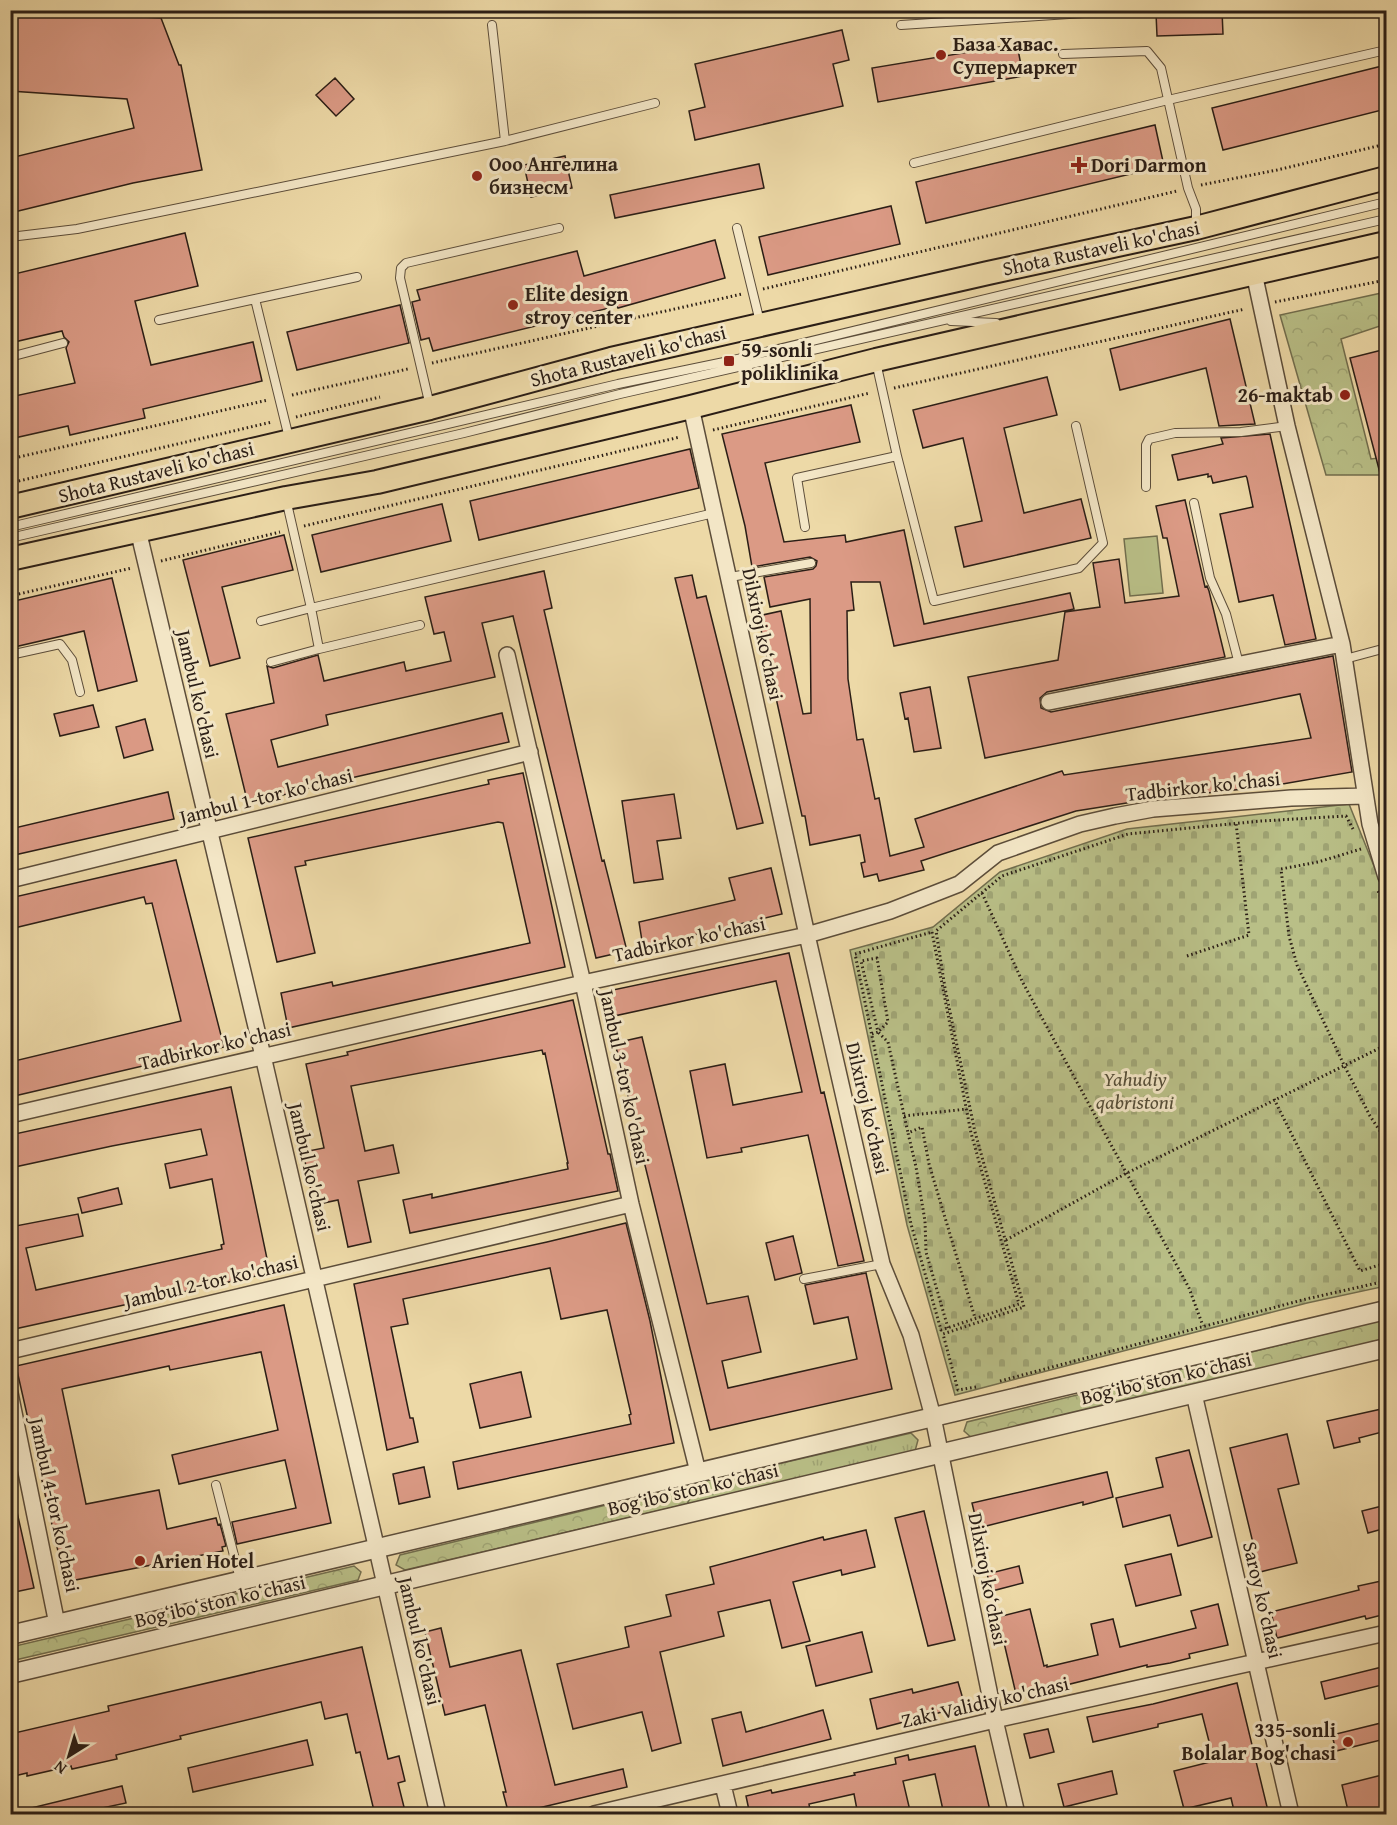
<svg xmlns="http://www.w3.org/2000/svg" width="1397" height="1825" font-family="'Gentium Book Plus',serif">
	<defs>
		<pattern id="grass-tufts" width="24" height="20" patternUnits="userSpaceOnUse" patternTransform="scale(1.5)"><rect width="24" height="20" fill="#b9bf87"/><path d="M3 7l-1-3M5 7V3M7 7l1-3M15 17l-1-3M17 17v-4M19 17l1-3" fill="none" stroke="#9fa474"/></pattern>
		<pattern id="forest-crowns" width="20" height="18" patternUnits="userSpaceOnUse" patternTransform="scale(1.5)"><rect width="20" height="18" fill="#b9bf87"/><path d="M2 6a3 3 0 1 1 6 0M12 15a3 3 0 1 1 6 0" fill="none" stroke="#9fa474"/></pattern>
		<pattern id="cemetery-stones" width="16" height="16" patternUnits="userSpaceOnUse" patternTransform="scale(1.5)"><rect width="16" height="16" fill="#b9bf87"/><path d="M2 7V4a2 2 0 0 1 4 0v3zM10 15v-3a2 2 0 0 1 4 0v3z" fill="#9fa474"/></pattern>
	</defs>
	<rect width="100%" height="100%" fill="#edd9a7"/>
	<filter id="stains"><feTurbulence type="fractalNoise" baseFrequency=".00333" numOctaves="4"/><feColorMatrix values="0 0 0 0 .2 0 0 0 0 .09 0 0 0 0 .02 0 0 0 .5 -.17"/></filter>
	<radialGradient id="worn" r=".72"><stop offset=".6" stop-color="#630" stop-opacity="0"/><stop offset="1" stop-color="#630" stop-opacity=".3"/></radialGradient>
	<path fill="url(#grass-tufts)" stroke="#726e4e" stroke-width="1.5" d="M911 1433 918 1440 915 1451 687 1504 697 1483Z"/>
	<path fill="url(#forest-crowns)" stroke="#726e4e" stroke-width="1.5" d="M1386 292V324L1341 339 1371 459 1386 457V475H1326L1280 315Z
		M1386 1319V1340L973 1439 964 1431 967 1422Z
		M697 1483 687 1504 405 1570 396 1565 400 1555Z
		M354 1566 361 1572 358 1580 11 1661V1647Z"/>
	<path fill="url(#cemetery-stones)" stroke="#726e4e" stroke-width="1.5" d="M1349 804 1386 896V1286L1307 1303 955 1395 907 1225 850 950 933 927 1000 872 1127 829Z"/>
	<path fill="#b9bf87" stroke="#726e4e" stroke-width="1.5" d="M1157 536 1163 593 1130 596 1124 539Z"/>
	<path fill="#db9a85" stroke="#2b1e16" stroke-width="1.5" d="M10 10 161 18 179 65H181L202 170 133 183 10 213V158L134 128 127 99 10 91Z
		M1222 11 1223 34 1157 36 1156 13Z
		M842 30 849 60 833 64 843 106 695 140 689 111 705 107 695 64Z
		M1017 44 1023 76 878 102 872 68Z
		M1386 65V109L1223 150 1212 108Z
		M335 78 354 99 336 116 316 95Z
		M1155 125 1164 166 926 223 916 182Z
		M565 156 572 188 531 197 524 165Z
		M759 164 764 188 615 218 610 195Z
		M891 206 900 244 768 275 759 237Z
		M185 233 198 286 135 301 151 365 253 342 262 381 143 409 145 418 70 435 68 426 10 439V397L75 383 66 348 69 342 64 337 62 331 10 343V275Z
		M715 240 725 278 618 308 617 306 433 351 429 338 421 340 412 302 420 300 417 290 577 251 584 276Z
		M400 305 409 343 297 370 287 332Z
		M1230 319 1255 424 1219 426 1206 368 1120 390 1110 349Z
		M1386 349V477H1381L1350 358Z
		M1047 377 1057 415 1004 428 1024 513 1081 499 1091 538 964 567 955 527 982 521 963 438 923 448 913 410Z
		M851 405 860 442 765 463 784 542 845 535 846 542 904 530 924 624 1070 593 1074 609 894 646 880 582H851L854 610 847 611 848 679 857 740 863 739 875 799 879 798 890 856 924 847 915 819 1062 771 1064 775 1311 738 1300 694 985 758 968 677 1058 660 1065 612 1100 607 1093 563 1119 559 1125 603 1179 596 1167 538H1163L1156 506 1185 500 1205 587 1207 586 1209 591 1225 657 1047 692 1040 698 1041 708 1051 712 1333 656 1352 772 1271 786 1152 799 1076 811 921 861 924 870 879 881 877 874 864 877 861 863 865 862 860 835 810 845 805 816H802L758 616 781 611 803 714 811 713 810 599 770 607 764 577 813 569 816 566 817 561 810 557 752 567 745 526 722 434Z
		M1270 434 1316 639 1285 645 1273 595 1239 602 1220 514 1253 507 1247 478 1246 476 1213 483 1211 476 1208 477V474L1178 480 1172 455 1223 444 1221 438Z
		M690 449 699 488 479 540 470 501Z
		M442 504 451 541 321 572 312 535Z
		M284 535 293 570 222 587 240 658 210 666 183 560Z
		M544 571 552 608 544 610 602 861 604 860 627 951 596 958 513 616 482 623 495 677 326 715 328 725 271 740 278 767 502 713 509 742 329 783 248 804 226 714 274 703 267 666 273 668 318 655 324 681 404 662 406 671 451 661 444 632 434 634 425 597Z
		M692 575 697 598 706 596 763 823 737 829 675 578Z
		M112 578 137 681 98 691 84 631 10 648V602Z
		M930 687 941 748 914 752 908 718 905 719 900 693Z
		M93 705 99 727 60 736 54 714Z
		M145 719 153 750 124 758 116 727Z
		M523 773 565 967 288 1028 281 993 332 982 333 986 530 943 503 823 498 822 305 861 306 865 295 867 315 953 277 962 248 838 489 784 488 780Z
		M168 792 174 819 10 856V829Z
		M674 794 681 838 657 841 663 879 634 883 622 801Z
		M176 860 224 1047 10 1097V1062L181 1021 152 903 146 904 144 897 10 929V898Z
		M771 868 782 914 643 947 639 922 735 900 729 878Z
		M789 953 821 1093 824 1092 864 1261 838 1266 808 1135 741 1148 742 1152 707 1158 690 1071 725 1064 733 1105 802 1092 776 981 614 1016 608 991Z
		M573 1000 608 1154H610L618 1191 410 1233 403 1200 432 1194V1198L568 1169 567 1163H568L545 1053 543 1054 542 1050 351 1086 365 1151 393 1145 399 1173 358 1181 371 1242 348 1247 338 1200 314 1205 303 1152 324 1148 306 1064 348 1055 347 1052Z
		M642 1037 707 1304 748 1296 761 1352 722 1361 728 1388 857 1359 848 1317 814 1324 805 1285 866 1273 892 1389 710 1430 615 1043Z
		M231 1087 270 1273 10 1330V1227L78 1214 83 1236 26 1248 36 1290 222 1249 221 1245 224 1244 212 1179 170 1188 165 1164 207 1155 201 1129 112 1146 10 1168V1135Z
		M118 1188 122 1204 82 1213 78 1198Z
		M626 1223 650 1321 674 1443 458 1489 453 1462 631 1424 629 1415 631 1414 607 1310 561 1319 550 1268 403 1299 408 1324 391 1327 410 1418H413L418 1442 387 1450 354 1284 547 1242Z
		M793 1236 802 1273 775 1280 766 1243Z
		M284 1305 331 1523 237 1544 232 1522 296 1508 285 1460 179 1484 172 1455 278 1430 261 1352 170 1370 169 1366 66 1388 62 1389 86 1504 159 1490 167 1529 216 1518 218 1525 220 1524 226 1546 222 1547 223 1551 65 1582 16 1366Z
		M521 1372 531 1417 480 1428 470 1384Z
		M1386 1408V1431L1359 1438 1360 1442 1334 1448 1327 1421Z
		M1287 1434 1299 1484 1278 1489 1297 1563 1260 1572 1230 1448Z
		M1189 1450 1212 1537 1178 1546 1170 1515 1123 1527 1116 1498 1163 1487 1156 1458Z
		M424 1467 430 1497 399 1504 393 1474Z
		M1107 1472 1113 1497 1083 1505V1502L978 1528 972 1503Z
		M1386 1505V1528L1368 1533 1362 1511Z
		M924 1511 955 1640 928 1646 895 1518Z
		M17 1512 34 1588 10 1593V1513Z
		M866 1530 875 1567 842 1575 841 1570 793 1582 810 1641 782 1648 770 1600 718 1612 724 1636 660 1652 681 1743 652 1751 642 1712 573 1729 557 1664 629 1647 625 1627 671 1616 666 1595 714 1584 710 1567 823 1537 824 1540Z
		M1171 1554 1181 1595 1136 1606 1125 1565Z
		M1019 1566 1023 1583 992 1591 987 1574Z
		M1386 1580V1614L1366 1619 1365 1616 1277 1638 1271 1612 1359 1590 1358 1586Z
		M1218 1604 1228 1645 1189 1654 1190 1658 1170 1663 1147 1667V1665L1058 1687 1057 1684 1016 1694 998 1617 1030 1609 1044 1666 1047 1665V1667L1098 1655 1091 1624 1113 1619 1120 1647 1196 1628 1191 1611Z
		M441 1628 450 1667 521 1650 555 1785 623 1769 627 1787 509 1815 503 1792H506L485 1705 445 1715 425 1632Z
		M862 1632 872 1672 816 1686 806 1646Z
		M362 1647 388 1759 399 1756 405 1781 398 1783 406 1815H375L360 1752 356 1753 347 1714 325 1719 321 1702 180 1736 181 1739 116 1755 117 1759 72 1769 71 1766 27 1776V1773L10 1777V1734L109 1711 108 1706Z
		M1386 1666V1684L1325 1699 1321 1682Z
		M958 1682 965 1706 877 1729 870 1699 912 1689 913 1693Z
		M1237 1683 1269 1815H1235L1231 1798 1184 1809 1174 1771 1214 1761 1202 1714 1158 1724V1727L1093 1742 1087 1717 1153 1704Z
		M823 1710 831 1739 723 1766 712 1719 741 1712 746 1732Z
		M1381 1723 1385 1739 1336 1751 1332 1735Z
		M1048 1729 1054 1752 1030 1758 1024 1734Z
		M307 1740 313 1765 193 1792 188 1768Z
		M975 1746 991 1815H954L953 1808 943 1810 935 1774 903 1781 911 1815H858L854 1794 809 1804 811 1815H750L746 1796 771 1790 772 1793 855 1775 854 1773 896 1764 895 1758 908 1755 909 1760Z
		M1112 1771 1117 1794 1064 1807 1058 1784Z
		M1386 1774V1815H1349L1342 1785Z
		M122 1786 126 1803 83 1812 84 1815H28L27 1809Z"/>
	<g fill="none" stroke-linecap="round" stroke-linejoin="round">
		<g stroke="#5c4d3a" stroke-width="10">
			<path id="service" d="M492 25 505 141
				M901 25 1130 10
				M1063 54 1147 51 1161 68 1188 188 1196 209V226
				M914 163 1168 100 1386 50
				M737 228 760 322
				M10 237 77 229 505 141 655 103
				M255 299 357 277
				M159 320 255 299 289 438
				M951 321 996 323
				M10 357 63 343
				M430 406 400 278 401 268 406 263 559 228
				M897 456 934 601 1079 568 1103 543 1076 426
				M1146 487V445L1149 439 1175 433 1241 432 1287 426
				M286 499 311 608 714 513
				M1194 503 1210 578 1226 614 1239 664
				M10 527 618 384 729 361 1386 202
				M805 527 797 478 897 456 876 362
				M10 538 464 433 620 394 1386 219
				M730 577 811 563
				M261 621 311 608 319 649 420 625
				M10 655 60 644 72 660 80 692
				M1345 659 1386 648
				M271 662 319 649
				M804 1279 882 1264
				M216 1485 240 1579"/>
		</g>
		<g stroke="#5c4d3a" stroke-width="18">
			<path id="minor" d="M1254 273 1287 426 1342 644 1370 824 1386 877
				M691 407 807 935 882 1264 911 1335 933 1417 995 1720 1017 1814
				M138 530 263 1056 438 1814
				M507 655 583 983 631 1204 698 1472
				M1049 702 1342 644
				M10 880 530 752
				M10 1115 583 983 807 935 890 911 959 884 998 853 1080 824 1115 816 1153 809 1291 798 1365 796
				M10 1351 631 1204
				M10 1393 57 1624
				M1194 1394 1291 1814
				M723 1785 730 1814
				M594 1814 995 1720 1386 1633"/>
		</g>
		<g stroke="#5c4d3a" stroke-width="21">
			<path id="tertiary" d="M10 1635 1386 1310
				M10 1674 1386 1348"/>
		</g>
		<g stroke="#2b1e16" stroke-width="26">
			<path id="primary" d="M10 507 430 408 611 359 988 273 1196 228 1386 178
				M10 559 286 498 377 482 691 407 876 360 1386 243"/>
		</g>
		<path stroke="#2b1e16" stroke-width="3" stroke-dasharray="1.5 3" stroke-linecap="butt" d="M1201 185 1277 170 1386 144
			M763 289 1177 191
			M1275 302 1386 280
			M432 363 742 294
			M894 388 1245 309
			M292 395 408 369
			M296 417 380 397
			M713 430 870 393
			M10 459 268 400
			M10 483 272 422
			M304 526 680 437
			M161 561 280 532
			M10 596 132 568
			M1361 849 1318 862 1281 869 1289 936 1297 965 1344 1065 1370 1116 1386 1140
			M1378 891 1386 908
			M982 893 1023 983 1189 1288 1203 1326
			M932 932 971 1133 1019 1304 941 1330 911 1224 855 954Z
			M1187 956 1249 935 1236 823
			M872 1034 878 1032 861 961 877 958 888 1022 878 1032 888 1042 908 1133
			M1274 1099 1360 1271 1386 1263
			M904 1116 967 1109
			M1006 1240 1125 1174 1386 1045
			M948 1328 926 1252 925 1221 916 1167 908 1133 922 1127 929 1164 975 1318
			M1000 1381 1306 1299 1386 1281
			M976 1387 958 1390 943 1334 1024 1307 975 1132 945 988 936 931 1002 876 1128 834 1261 821 1346 816 1353 829"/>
		<use href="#service" stroke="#f3e6c6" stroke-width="8"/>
		<use href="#minor" stroke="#f3e6c6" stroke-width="15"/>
		<use href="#tertiary" stroke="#f3e6c6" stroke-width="18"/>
		<use href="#primary" stroke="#edd9a7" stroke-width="22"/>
	</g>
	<g fill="#8f2418" stroke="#f3e6c6" stroke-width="2">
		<circle cx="941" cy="55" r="6"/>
		<path d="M1076 156h6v6h6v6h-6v6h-6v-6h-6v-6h6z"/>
		<circle cx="477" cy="176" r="6"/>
		<circle cx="513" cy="305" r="6"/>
		<rect x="723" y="355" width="12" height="12" rx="3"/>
		<circle cx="1345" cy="395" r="6"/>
		<circle cx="140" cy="1561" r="6"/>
		<circle cx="1348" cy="1742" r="6"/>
	</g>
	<g text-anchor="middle" stroke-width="6" stroke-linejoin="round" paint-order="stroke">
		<g font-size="20" font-weight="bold" fill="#2b1e16" stroke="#f3e6c6" text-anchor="start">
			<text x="953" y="51">База Хавас.<tspan x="953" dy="23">Супермаркет</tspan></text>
			<text x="489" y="171">Ооо Ангелина<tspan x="489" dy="23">бизнесм</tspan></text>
			<text x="1091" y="172">Dori Darmon</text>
			<text x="525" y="301">Elite design<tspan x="525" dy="23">stroy center</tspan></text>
			<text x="741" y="357">59-sonli<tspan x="741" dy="23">poliklinika</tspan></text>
			<text x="1333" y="402" text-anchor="end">26-maktab</text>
			<text x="152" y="1568">Arien Hotel</text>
			<text x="1336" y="1737" text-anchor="end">335-sonli<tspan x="1336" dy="23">Bolalar Bog'chasi</tspan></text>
		</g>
		<g font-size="20" fill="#2b1e16" stroke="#f3e6c6">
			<text transform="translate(1101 248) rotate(-12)" y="7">Shota Rustaveli ko'chasi</text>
			<text transform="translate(628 356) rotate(-14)" y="7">Shota Rustaveli ko'chasi</text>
			<text transform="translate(156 472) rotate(-14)" y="7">Shota Rustaveli ko'chasi</text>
			<text transform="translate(763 634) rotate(78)" y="7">Dilxiroj ko‘chasi</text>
			<text transform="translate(198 694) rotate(77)" y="7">Jambul ko'chasi</text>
			<text transform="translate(1203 786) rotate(-6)" y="7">Tadbirkor ko'chasi</text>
			<text transform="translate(266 796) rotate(-14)" y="7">Jambul 1-tor ko'chasi</text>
			<text transform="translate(689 939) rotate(-12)" y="7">Tadbirkor ko'chasi</text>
			<text transform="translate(215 1046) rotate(-13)" y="7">Tadbirkor ko'chasi</text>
			<text transform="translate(625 1077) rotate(78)" y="7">Jambul 3-tor ko'chasi</text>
			<text transform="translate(868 1108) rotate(77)" y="7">Dilxiroj ko‘chasi</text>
			<text transform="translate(310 1167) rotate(77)" y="7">Jambul ko'chasi</text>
			<text transform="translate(211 1281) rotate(-13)" y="7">Jambul 2-tor ko'chasi</text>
			<text transform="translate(1166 1378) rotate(-13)" y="7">Bogʻiboʻston koʻchasi</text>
			<text transform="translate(693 1489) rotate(-13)" y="7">Bogʻiboʻston koʻchasi</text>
			<text transform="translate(55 1505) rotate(78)" y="7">Jambul 4-tor ko'chasi</text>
			<text transform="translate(988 1579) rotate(79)" y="7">Dilxiroj ko‘chasi</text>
			<text transform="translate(1263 1600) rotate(77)" y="7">Saroy ko‘chasi</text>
			<text transform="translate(220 1601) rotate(-13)" y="7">Bogʻiboʻston koʻchasi</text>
			<text transform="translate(420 1641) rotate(77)" y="7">Jambul ko'chasi</text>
			<text transform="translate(985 1702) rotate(-13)" y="7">Zaki Validiy ko'chasi</text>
		</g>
		<g font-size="20" font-style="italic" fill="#564e38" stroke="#f3e6c6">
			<text x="1135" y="1086">Yahudiy<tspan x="1135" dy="23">qabristoni</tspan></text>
		</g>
	</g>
	<rect width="1397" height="1825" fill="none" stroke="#edd9a7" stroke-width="36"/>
	<rect x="12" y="12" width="1373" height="1801" fill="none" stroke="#2b1e16" stroke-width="3"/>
	<rect x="18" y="18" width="1361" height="1789" fill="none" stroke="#2b1e16" stroke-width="1.5"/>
	<g transform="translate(69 1756) rotate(217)" stroke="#f3e6c6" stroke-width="4.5" paint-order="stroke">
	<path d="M0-4.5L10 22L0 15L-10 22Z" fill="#2b1e16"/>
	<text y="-9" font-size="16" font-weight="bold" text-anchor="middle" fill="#2b1e16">N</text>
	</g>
	<rect width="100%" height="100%" filter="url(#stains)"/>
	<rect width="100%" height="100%" fill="url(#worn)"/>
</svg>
